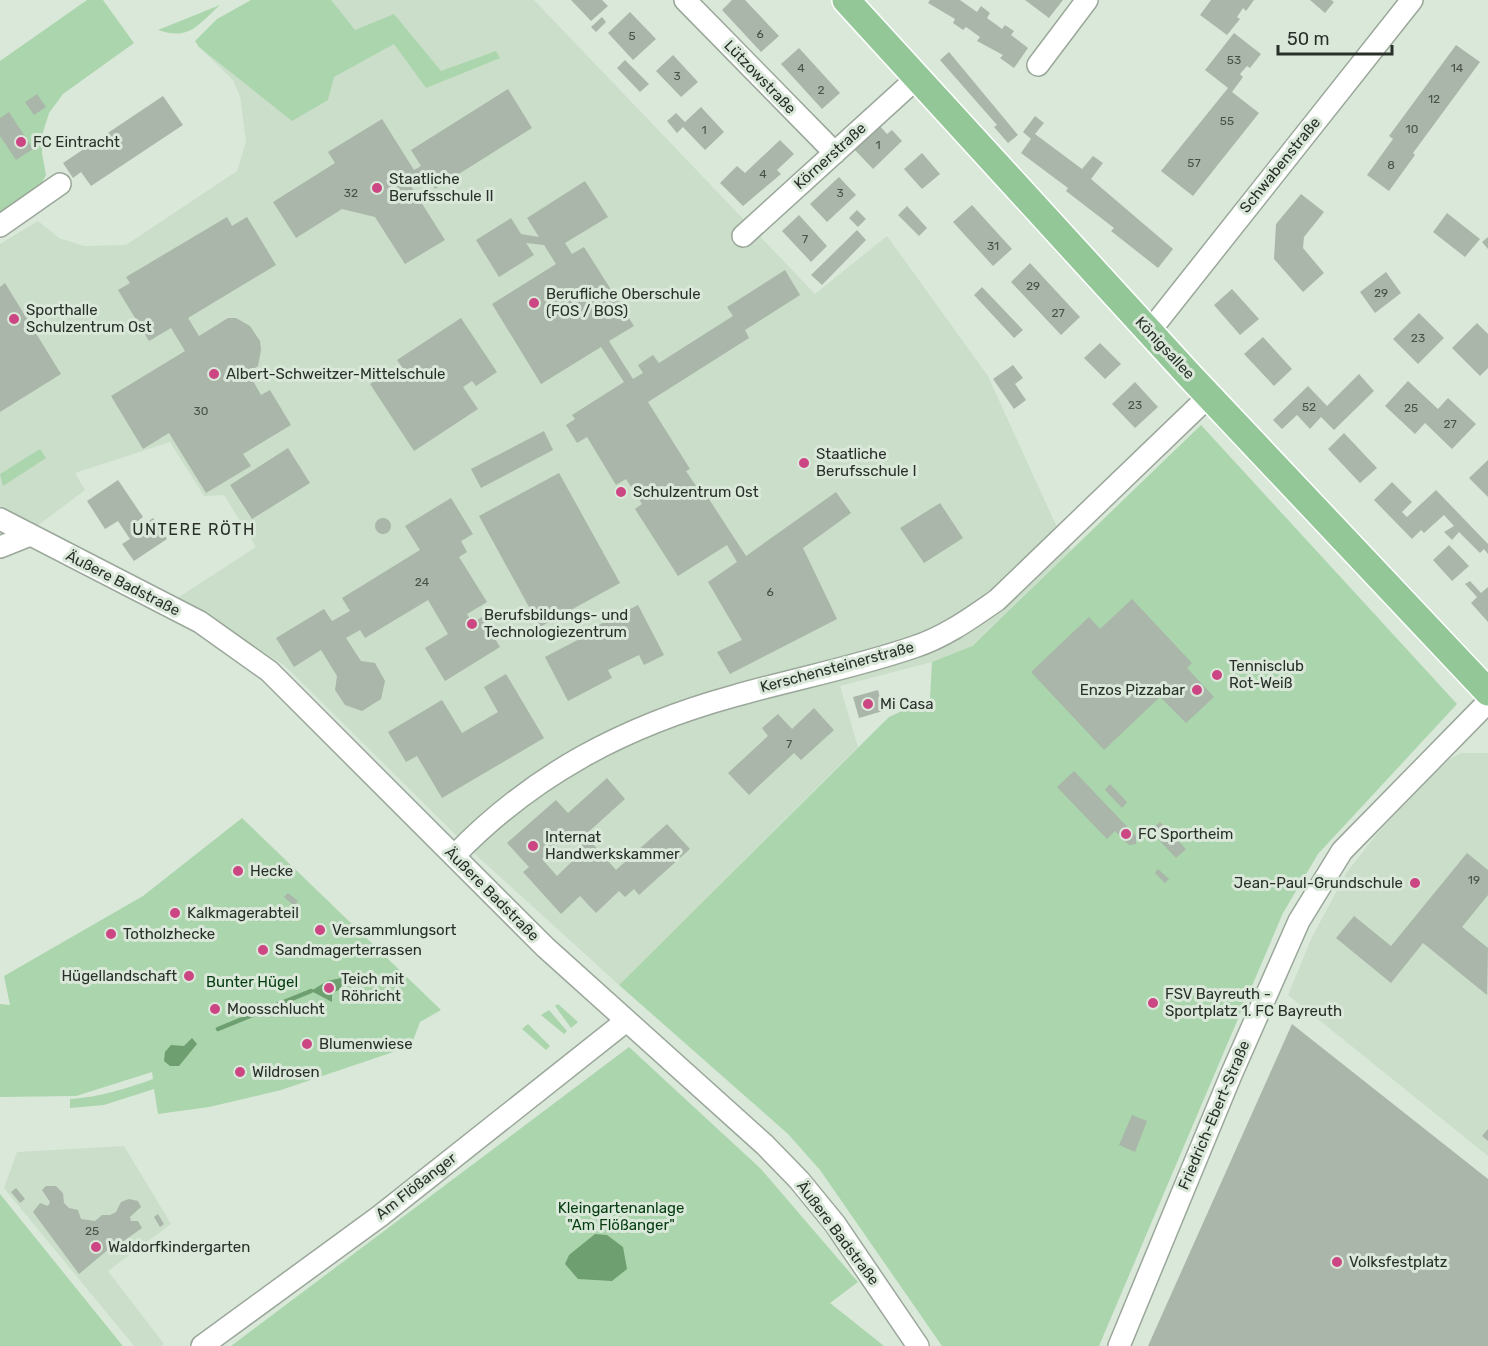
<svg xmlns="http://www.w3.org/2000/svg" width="1488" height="1346" font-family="Rubik,sans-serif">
	<rect width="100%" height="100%" fill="#dae8da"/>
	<path fill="#cadeca" d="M280 0H534L815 294 887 236 988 376 1054 521 1071 550 971 646 932 662 840 686 858 747 619 985 476 855 284 665 176 599 256 547 224 495 204 496 170 442 75 473 85 490 37 526 0 509V244L38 221 59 238 84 246 126 245 237 171 246 142 240 96 233 80 198 46 208 34Z
		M1461 753H1488V1156L1288 995 1312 937 1347 872 1376 835 1429 779 1450 759Z
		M124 1146 171 1224 108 1271 164 1344 161 1346H134L4 1188 17 1152Z"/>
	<path fill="#abd5ac" d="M87 0H103L134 43 63 94 49 113 43 132 42 153 46 175 33 199 0 226V61Z
		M251 0H331L355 30 394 14 441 71 496 51 500 58 426 88 394 44 334 77 328 100 292 121 199 47 195 41 217 19Z
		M220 5C198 25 189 41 158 30Z
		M1201 425 1457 704 1318 854 1283 913 1099 1346H942L820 1170 788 1134 619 985 889 717 930 698 932 662 972 646Z
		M40 449 46 458 3 486 0 474Z
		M242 818 441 1010 420 1022 411 1046 281 1090 209 1107 158 1114 154 1089 104 1105 70 1108V1099C100 1097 125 1089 153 1079L152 1072 76 1096 0 1097V1004L10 1005 4 976 143 896Z
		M558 1004 578 1022 571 1028 555 1006Z
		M549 1010 567 1031 564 1034 541 1015Z
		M528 1024 550 1046 546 1050 522 1029Z
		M629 1047 761 1169 858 1282 830 1303 884 1346H231Z
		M0 1194 122 1345 123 1346H0Z"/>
	<path fill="#6e9f70" d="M341 978 344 982 339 990 332 993V1002L311 991 327 981Z
		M192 1038 197 1044 179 1066H170L164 1061 165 1052 171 1045 184 1046Z
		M595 1234 607 1235 623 1247 627 1269 612 1281 578 1279 565 1264 569 1255Z"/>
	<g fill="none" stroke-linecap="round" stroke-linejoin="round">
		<path stroke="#6e9f70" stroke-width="4.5" d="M218 1029 311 991"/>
	</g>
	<path fill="#a9b6a9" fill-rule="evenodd" d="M571 0H602L608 6 591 21Z
		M732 0H745L779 36 761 52 722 10Z
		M930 0H960L977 12 981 6 990 13 987 18 1002 29 1005 25 1014 31 1011 35 1028 48 1014 68 1000 58 1003 55 977 41 980 37 966 27 963 30 953 23 955 19 928 3Z
		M1025 0H1063L1049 18Z
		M1211 0H1254L1246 11 1243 8 1237 17 1240 19 1227 35 1200 15Z
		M1310 0H1331L1334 2 1325 13Z
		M630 12 656 39 633 60 608 33Z
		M602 17 606 22 596 32 591 27Z
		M1234 33 1261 54 1250 68 1247 66 1240 74 1243 77 1232 92 1259 113 1193 196 1161 171 1228 88 1205 70Z
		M1456 45 1480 62 1413 153 1415 155 1389 191 1367 175 1393 139 1389 136Z
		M799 48 840 93 822 109 781 64Z
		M949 52 1018 135 1008 143 994 127 997 125 940 60Z
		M673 55 698 82 681 97 656 71Z
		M625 60 649 84 640 92 617 68Z
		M508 89 532 128 435 189 425 173 409 183 445 240 405 264 375 217 342 209 296 238 273 202 335 163 328 152 382 119 414 170 421 166 411 150Z
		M37 94 46 107 34 115 25 102Z
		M163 96 183 125 91 186 81 172 73 178 63 163Z
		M701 107 724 132 705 150 683 127 677 133 667 121 676 113 685 122Z
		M9 112 33 149 16 160 0 136V118Z
		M1035 116 1044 123 1035 134 1082 169 1093 156 1103 163 1091 179 1173 249 1158 268 1111 231 1114 228 1066 191 1068 188 1021 153 1031 139 1023 132Z
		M879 125 887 134 892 130 902 141 873 169 854 149Z
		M780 140 794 154 777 170 781 174 743 206 720 183 737 166 745 173Z
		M922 153 940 174 922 189 904 169Z
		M839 177 856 195 827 222 810 204Z
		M585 181 608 217 565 243 572 254 584 247 634 326 609 341 633 379 643 373 638 365 653 355 659 363 733 316 727 307 785 270 800 295 745 330 749 338 648 402 690 469 686 471 702 495 705 493 746 556 836 492 851 513 803 548 837 619 730 674 717 652 742 640 708 582 737 562 727 545 678 576 635 509 642 504 626 479 616 485 587 437 577 443 566 425 575 419 572 415 624 382 601 347 541 384 492 304 556 264 544 245 526 243 534 255 499 277 476 240 511 218 521 234 539 237 527 218Z
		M1301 194 1324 212 1304 237 1303 248 1324 273 1303 292 1274 259 1276 224Z
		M972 205 1012 249 993 266 953 222Z
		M907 206 927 228 919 236 898 215Z
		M857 210 866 219 858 227 849 218Z
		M1447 213 1480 239 1465 257 1433 232Z
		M799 215 827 246 811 262 782 231Z
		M227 217 232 226 247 217 276 265 188 318 199 336 228 318H236L250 326 260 341 261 350 258 366 248 372 261 395 270 390 291 425 243 454 251 466 206 493 169 433 143 449 111 396 185 351 171 328 149 341 118 290 130 283 126 277Z
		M857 230 866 240 822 285 811 275Z
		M1488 237V249L1482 242Z
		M1030 263 1080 317 1061 335 1011 282Z
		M1386 272 1401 293 1375 313 1360 292Z
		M5 283 61 374 0 412V287Z
		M982 287 1023 330 1014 338 974 295Z
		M1232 289 1259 319 1240 335 1214 305Z
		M1419 313 1444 338 1418 364 1393 339Z
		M461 318 497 372 476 386 472 381 463 387 478 409 414 451 370 384 390 371 395 377 405 371 397 360Z
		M1477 323 1488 334V368L1480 376 1452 348Z
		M1263 337 1292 369 1274 386 1244 354Z
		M1100 343 1121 364 1105 379 1084 358Z
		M1013 365 1023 378 1015 384 1026 400 1014 409 993 379Z
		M1359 374 1374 391 1334 430 1321 417 1310 429 1297 415 1282 429 1273 420 1308 386 1327 406Z
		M1408 381 1438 409 1448 398 1476 424 1452 449 1425 423 1415 434 1385 406Z
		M1135 382 1158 407 1135 428 1112 404Z
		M544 431 553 450 481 488 471 469Z
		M1344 433 1377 468 1360 483 1328 449Z
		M288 448 310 483 252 519 230 485Z
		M1488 460V497L1469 478Z
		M559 473 620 583 540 627 479 516Z
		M118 480 143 517 134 524 137 529 153 518 167 539 134 561 122 544 130 539 118 521 105 529 87 501Z
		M1392 482 1412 502 1402 512 1407 517 1436 490 1488 544V554L1484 549 1480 553 1459 532 1452 540 1444 532 1454 526 1444 515 1424 533 1421 530 1412 539 1374 500Z
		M451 498 473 534 461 541 467 552 459 557 487 602 467 614 472 623 482 617 500 647 445 681 425 648 448 634 428 600 365 638 360 630 346 638 361 661 375 663 385 681 381 699 362 711 345 705 335 690 337 676 321 650 294 667 276 638 324 609 332 621 350 611 342 598 420 550 405 526Z
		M940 503 963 538 924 563 900 528Z
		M375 526a8 8 0 1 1 16 0a8 8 0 1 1-16 0Z
		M1449 545 1469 566 1452 581 1433 560Z
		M1470 581 1481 593 1488 587V622L1471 603 1477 597 1465 584Z
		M1132 599 1192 663 1187 668 1214 697 1186 723 1160 697 1104 750 1031 672 1089 617 1100 629Z
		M638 605 664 655 644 665 639 655 608 670 612 678 568 701 545 657 587 635 585 632Z
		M506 674 544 738 442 798 417 756 406 762 388 732 442 700 462 733 498 712 484 687Z
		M878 690 883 711 859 718 853 697Z
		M814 708 834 730 801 760 794 753 749 795 728 773 768 736 762 728 778 714 792 729Z
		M1074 771 1136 836V844L1129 845 1115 831 1107 839 1057 787Z
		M607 778 625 799 585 835 616 870 667 824 690 849 639 895 634 889 625 897 619 891 596 913 580 896 561 914 523 872 529 867 507 843 556 800 568 813ZM569 834 584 850 557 876 542 859Z
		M1110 784 1127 802 1122 808 1105 790Z
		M1160 822 1186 849 1176 858 1150 831Z
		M1467 853 1488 870V895L1462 927 1488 948 1487 995 1423 943 1391 983 1336 938 1354 916 1391 946Z
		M1158 869 1169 879 1165 883 1155 873Z
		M288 893 298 901 294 906 284 897Z
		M1292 1024 1488 1179V1346H1148Z
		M1132 1115 1147 1121 1135 1152 1119 1145Z
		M1488 1129V1141L1482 1136Z
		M46 1186H56L63 1193 64 1203 69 1208 78 1210 81 1219 95 1221 102 1215H110L116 1212 121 1202 129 1199 138 1201 141 1207 130 1217 131 1221H138L142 1228 118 1245 116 1243 79 1274 33 1212 40 1203 48 1206 50 1202 42 1190Z
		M16 1188 25 1199 20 1203 11 1192Z
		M158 1214 164 1224 160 1227 154 1217Z"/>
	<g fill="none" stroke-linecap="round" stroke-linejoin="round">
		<g stroke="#9aa79a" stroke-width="24">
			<path id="minor" d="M685 0 835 153
				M1038 65 1087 0
				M0 226 60 184
				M743 236 918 77
				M1149 332 1412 0
				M0 519 200 622 269 671 545 947 765 1145 799 1180 835 1224 918 1346
				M0 547 30 535
				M454 856C533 774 625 726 734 696 794 679 856 667 914 647 945 637 971 618 997 600L1209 396
				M202 1346 380 1216 626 1021
				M1119 1346 1231 1075 1299 921 1342 851 1488 702"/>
		</g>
		<g stroke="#fff" stroke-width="30">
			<path id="major" d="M846 0 1190 376 1488 692"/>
		</g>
		<use href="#minor" stroke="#fff" stroke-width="21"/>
		<use href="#major" stroke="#93c798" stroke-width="27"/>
	</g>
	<g fill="#cd4684" stroke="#dae8da" stroke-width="2">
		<circle cx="21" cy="142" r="6"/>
		<circle cx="377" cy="188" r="6"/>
		<circle cx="534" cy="303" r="6"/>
		<circle cx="14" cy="319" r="6"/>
		<circle cx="214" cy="374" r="6"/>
		<circle cx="804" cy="463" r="6"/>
		<circle cx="621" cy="492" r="6"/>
		<circle cx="472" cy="624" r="6"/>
		<circle cx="1217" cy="675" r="6"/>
		<circle cx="1197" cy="690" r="6"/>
		<circle cx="868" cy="704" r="6"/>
		<circle cx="1126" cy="834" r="6"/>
		<circle cx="533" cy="846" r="6"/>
		<circle cx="238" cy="871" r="6"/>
		<circle cx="1415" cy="883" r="6"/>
		<circle cx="175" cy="913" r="6"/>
		<circle cx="320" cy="930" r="6"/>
		<circle cx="111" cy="934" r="6"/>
		<circle cx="263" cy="950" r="6"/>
		<circle cx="189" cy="976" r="6"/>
		<circle cx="329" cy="988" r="6"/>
		<circle cx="1153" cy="1003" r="6"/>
		<circle cx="215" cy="1009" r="6"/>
		<circle cx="307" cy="1044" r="6"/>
		<circle cx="240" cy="1072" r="6"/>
		<circle cx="96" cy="1247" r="6"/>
		<circle cx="1337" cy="1262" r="6"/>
	</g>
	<g text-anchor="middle" stroke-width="6" stroke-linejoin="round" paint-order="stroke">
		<g font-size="12" fill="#495149">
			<text x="760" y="38">6</text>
			<text x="632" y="40">5</text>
			<text x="1234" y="64">53</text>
			<text x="801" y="72">4</text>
			<text x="1457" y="72">14</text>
			<text x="677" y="80">3</text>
			<text x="821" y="94">2</text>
			<text x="1434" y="103">12</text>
			<text x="1227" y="125">55</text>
			<text x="1412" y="133">10</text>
			<text x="704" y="134">1</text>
			<text x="878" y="149">1</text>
			<text x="1194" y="167">57</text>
			<text x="1391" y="169">8</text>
			<text x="763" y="178">4</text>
			<text x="351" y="197">32</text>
			<text x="840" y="197">3</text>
			<text x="805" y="243">7</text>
			<text x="993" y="250">31</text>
			<text x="1033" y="290">29</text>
			<text x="1381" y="297">29</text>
			<text x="1058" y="317">27</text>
			<text x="1418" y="342">23</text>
			<text x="1135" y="409">23</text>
			<text x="1309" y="411">52</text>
			<text x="1411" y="412">25</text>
			<text x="201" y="415">30</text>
			<text x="1450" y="428">27</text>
			<text x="422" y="586">24</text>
			<text x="770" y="596">6</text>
			<text x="789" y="748">7</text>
			<text x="1474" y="884">19</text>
			<text x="92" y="1235">25</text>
		</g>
		<g font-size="15" fill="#292f29" stroke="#dae8da">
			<text transform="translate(760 77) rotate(46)" y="5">Lützowstraße</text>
			<text transform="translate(830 156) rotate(-42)" y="5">Körnerstraße</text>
			<text transform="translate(1280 165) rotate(-51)" y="5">Schwabenstraße</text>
			<text transform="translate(1165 348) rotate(47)" y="5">Königsallee</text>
			<text transform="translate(123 583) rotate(27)" y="5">Äußere Badstraße</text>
			<text transform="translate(837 667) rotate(-15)" y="5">Kerschensteinerstraße</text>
			<text transform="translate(492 894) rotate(45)" y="5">Äußere Badstraße</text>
			<text transform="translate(1214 1115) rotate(-67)" y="5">Friedrich-Ebert-Straße</text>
			<text transform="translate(416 1186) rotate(-38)" y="5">Am Flößanger</text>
			<text transform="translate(838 1233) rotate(53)" y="5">Äußere Badstraße</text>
		</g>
		<g font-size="15" fill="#292f29" stroke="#dae8da" text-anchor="start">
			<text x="33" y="147">FC Eintracht</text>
			<text x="389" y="184">Staatliche<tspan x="389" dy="17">Berufsschule II</tspan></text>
			<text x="546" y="299">Berufliche Oberschule<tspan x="546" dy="17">(FOS / BOS)</tspan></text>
			<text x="26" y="315">Sporthalle<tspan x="26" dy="17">Schulzentrum Ost</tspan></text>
			<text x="226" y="379">Albert-Schweitzer-Mittelschule</text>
			<text x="816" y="459">Staatliche<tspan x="816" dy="17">Berufsschule I</tspan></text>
			<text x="633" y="497">Schulzentrum Ost</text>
			<text x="484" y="620">Berufsbildungs- und<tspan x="484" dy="17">Technologiezentrum</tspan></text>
			<text x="1229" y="671">Tennisclub<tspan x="1229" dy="17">Rot-Weiß</tspan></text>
			<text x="1185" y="695" text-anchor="end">Enzos Pizzabar</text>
			<text x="880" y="709">Mi Casa</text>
			<text x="1138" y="839">FC Sportheim</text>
			<text x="545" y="842">Internat<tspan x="545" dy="17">Handwerkskammer</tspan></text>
			<text x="250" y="876">Hecke</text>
			<text x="1403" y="888" text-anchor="end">Jean-Paul-Grundschule</text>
			<text x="187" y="918">Kalkmagerabteil</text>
			<text x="332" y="935">Versammlungsort</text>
			<text x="123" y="939">Totholzhecke</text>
			<text x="275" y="955">Sandmagerterrassen</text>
			<text x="177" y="981" text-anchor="end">Hügellandschaft</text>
			<text x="341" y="984">Teich mit<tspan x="341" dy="17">Röhricht</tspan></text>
			<text x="1165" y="999">FSV Bayreuth -<tspan x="1165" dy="17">Sportplatz 1. FC Bayreuth</tspan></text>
			<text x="227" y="1014">Moosschlucht</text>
			<text x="319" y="1049">Blumenwiese</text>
			<text x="252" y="1077">Wildrosen</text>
			<text x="108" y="1252">Waldorfkindergarten</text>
			<text x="1349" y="1267">Volksfestplatz</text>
		</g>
		<g font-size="15" fill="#043c0f" stroke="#dae8da">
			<text x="252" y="987">Bunter Hügel</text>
			<text x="621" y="1213">Kleingartenanlage<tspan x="621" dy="17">"Am Flößanger"</tspan></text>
		</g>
		<g font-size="16" letter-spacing="1.5" fill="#292f29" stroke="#dae8da">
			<text x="194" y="535">UNTERE RÖTH</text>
		</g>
	</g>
	<path d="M1278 45v9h114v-9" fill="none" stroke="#292f29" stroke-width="3"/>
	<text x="1287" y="45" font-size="18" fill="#292f29" stroke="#dae8da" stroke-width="4.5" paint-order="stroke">50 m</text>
</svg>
